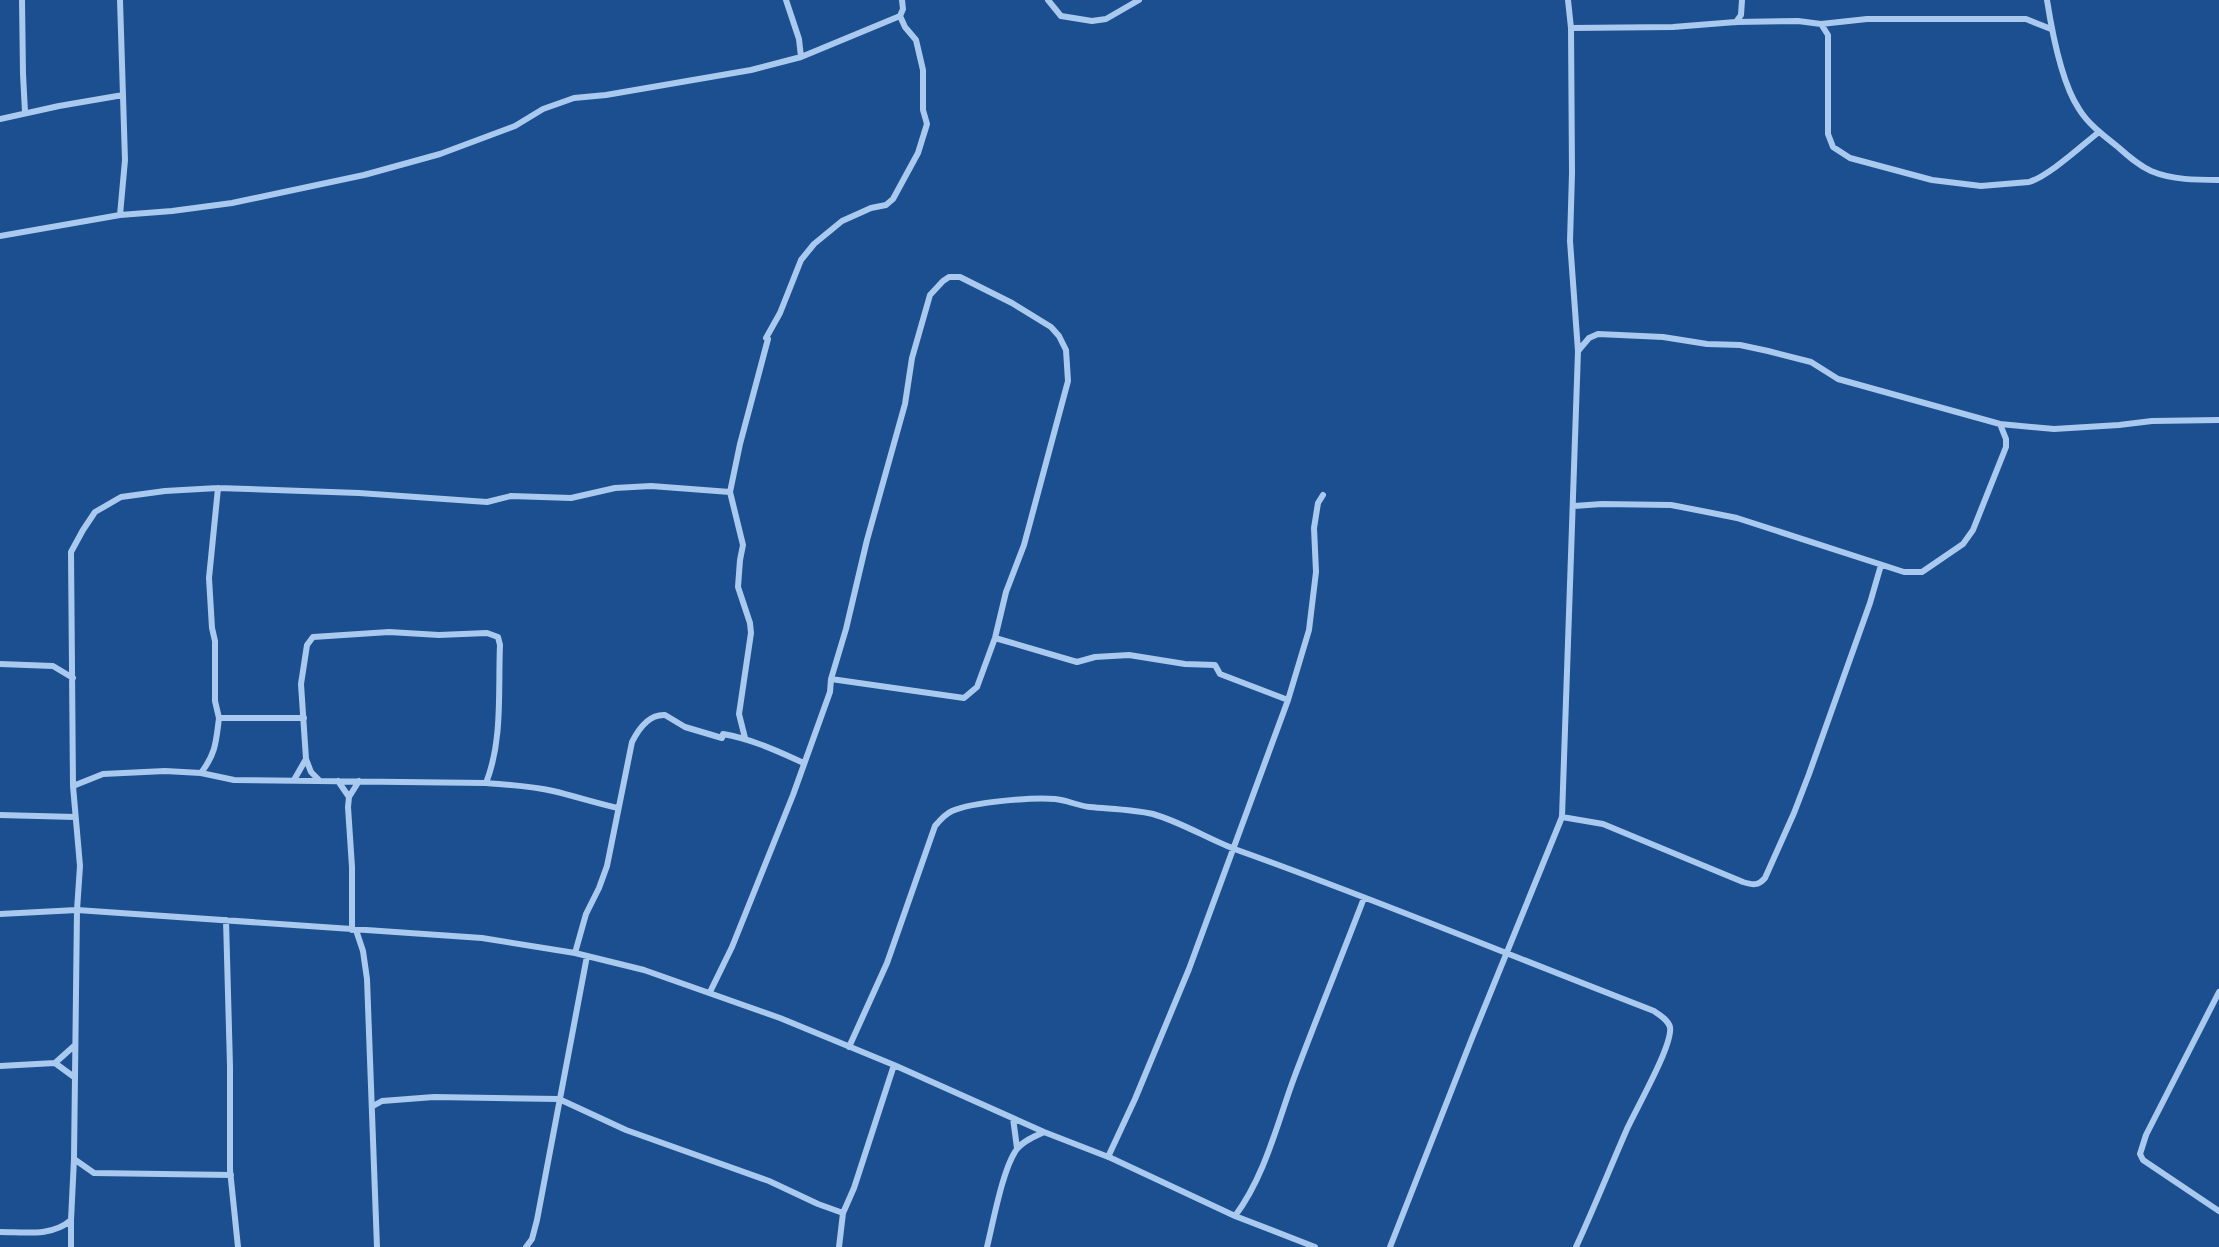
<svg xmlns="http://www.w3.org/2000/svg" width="2219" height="1247" font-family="Overpass,sans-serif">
	<rect width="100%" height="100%" fill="#1b4f8f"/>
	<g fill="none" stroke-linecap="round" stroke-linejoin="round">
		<path stroke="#a9c9ee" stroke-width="6" d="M22 0 23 74 25 112
			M120 0 125 160 120 215
			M786 0 799 39 801 57
			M1048 0 1061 16 1092 21 1106 19 1139 0
			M2047 0C2052 32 2061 82 2079 109 2088 124 2104 136 2118 147 2128 156 2138 165 2151 171 2172 180 2197 180 2219 180
			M1736 22 1741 15 1742 0
			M1821 24 1867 19H2026L2051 29
			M1571 28 1673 27 1736 22 1798 21 1821 24 1828 35V134L1833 147 1850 158 1932 180 1981 186 2029 182C2049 176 2081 146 2099 132
			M0 119 59 106 123 95
			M0 236 120 215 172 211 232 203 364 175 440 154 515 126 543 109 574 98 606 95 751 70 801 57 900 16 903 9 902 0
			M1578 351 1589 338 1598 334 1663 337 1707 344 1740 345 1768 351 1811 362 1838 379 2000 424 2054 429 2119 425 2152 421 2219 420
			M218 488 209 578 212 628 215 641V701L219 718
			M1574 506 1602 504 1671 505 1707 512 1737 518 1904 572H1922L1963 544 1973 530 2006 447V439L2000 424
			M995 638 1077 662 1095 657 1129 655 1185 664 1215 665 1220 674 1288 700
			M0 664 53 666 73 678
			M745 738 739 714 751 633 750 623 738 587 740 560 743 545 730 492 740 444 768 339 766 338 780 313 801 260 814 244 842 221 871 208 886 205 893 199 918 153 927 124 923 110V70L916 40 905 27 900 16
			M201 773C216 753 216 742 219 718H304
			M294 780 306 759
			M320 781 311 772 306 759 301 684 307 645 313 637 389 632 439 635 487 633 498 637 500 645C498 690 503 740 486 783
			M338 781 349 797
			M73 786 103 774 165 771 201 773 234 780 486 783C509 785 531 786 553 791 574 796 596 803 618 808
			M0 815 75 817
			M1562 817 1603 824 1743 882C1753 885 1758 886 1765 878L1794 813 1809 774 1870 603 1881 565
			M0 914 77 910 482 938 575 953 644 970 780 1018 894 1065 1044 1132 1111 1158 1235 1216 1315 1247
			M226 920 230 1066V1170L238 1247
			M352 930V867L348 807 349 797 359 781
			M356 930 363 951 367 979 377 1247
			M575 953 586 914 599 888 607 866 632 742C638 730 649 714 665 715L685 727 722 738 723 734C752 739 777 751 804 763
			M710 992 732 947 793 795 830 692 831 679 846 629 867 540 905 404 912 358 930 295 943 281 949 277H960L1012 303 1051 327 1059 336 1066 350 1068 381 1024 545 1006 592 995 638 977 687 964 698 831 679
			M2219 992 2146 1135 2140 1154 2143 1160 2219 1211
			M849 1047 887 963 935 826C940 820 945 814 952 811 973 802 1032 797 1055 799 1067 800 1078 806 1090 807 1111 809 1132 809 1153 814 1184 823 1211 841 1240 851 1380 901 1516 958 1654 1011 1660 1015 1668 1020 1670 1027 1673 1045 1636 1109 1627 1129 1610 1168 1594 1208 1576 1247
			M55 1063 74 1046
			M0 1066 55 1063 74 1077
			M373 1106 382 1101 434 1097 559 1099 626 1130 769 1181 818 1204 843 1213
			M1013 1118 1017 1148
			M1108 1157 1135 1099 1189 969 1288 700 1309 630 1316 572 1314 528 1318 503 1323 495
			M74 1159 94 1173 231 1175
			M1235 1216C1265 1176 1277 1124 1294 1078 1317 1017 1341 958 1364 898
			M71 1220V1247
			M0 1232C24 1232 52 1237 71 1220L74 1159 77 910 80 866 73 786 71 552 83 530 95 512 121 497 165 491 218 488 359 493 487 502 511 496 571 498 615 488 651 486 730 492
			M526 1247 532 1239 537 1220 587 956
			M839 1247 843 1213 854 1188 894 1065
			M987 1247C993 1223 1003 1167 1017 1149 1023 1141 1035 1136 1044 1132
			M1390 1247 1472 1038 1562 817 1578 351 1570 241 1572 173 1571 28 1568 0"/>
	</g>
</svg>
